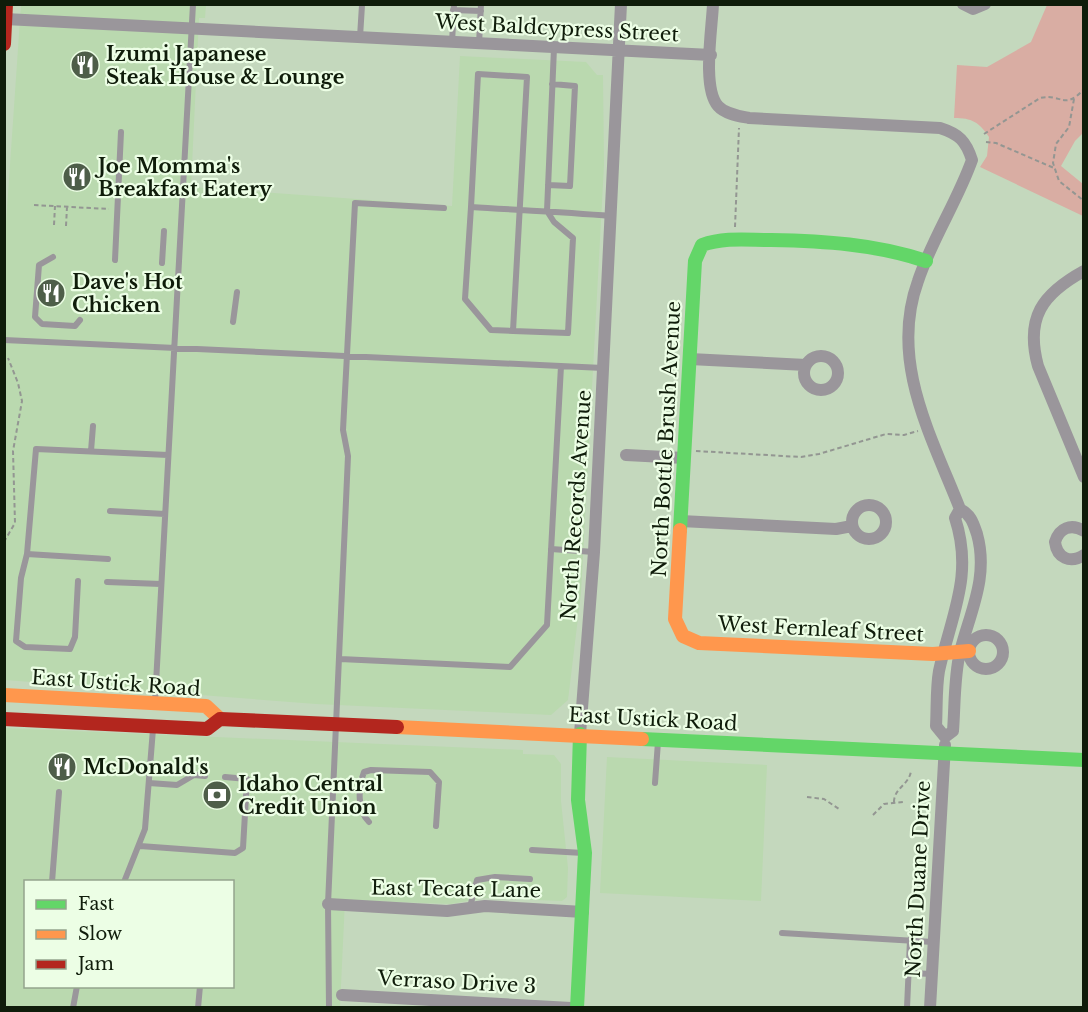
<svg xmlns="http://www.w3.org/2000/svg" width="1088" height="1012" font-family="'Libre Baskerville',serif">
	<rect width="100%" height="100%" fill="#c4d8bd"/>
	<path fill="#bad9af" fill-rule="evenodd" d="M21 5H206L205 18H199L191 187 452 206 460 56 586 62 597 75H603L604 165 581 593 568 700 551 715 316 704 5 680 4 252Z
		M5 728 523 750V754L554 755 561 764V801L568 868 567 897 562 901 485 898 451 904 345 900 340 1007 5 1008ZM26 882H232V986H26Z
		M607 757 767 765 761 901 600 893Z"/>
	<path fill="#d9ada3" d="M1047 5H1083V133L1075 141 1061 166 1083 184V216L980 167 987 156 989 137C979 122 972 118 954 118L957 65 987 67 1031 42Z"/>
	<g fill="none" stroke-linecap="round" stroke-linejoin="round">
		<path stroke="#939692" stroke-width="2" stroke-dasharray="4.5 3" stroke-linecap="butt" d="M1074 99 1069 127 1056 144 1053 163 1059 181 1084 201
			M984 134 1040 98C1061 93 1064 111 1084 89
			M986 142 996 143 1054 168
			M34 205 109 209
			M54 225 55 206
			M66 226 67 207
			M735 227 739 128
			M696 451 801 457 819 454 886 434 904 435 918 431
			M4 542 15 523 13 451 22 401 18 383 8 358
			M807 797 824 799 839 809
			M894 802C894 788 909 785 911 771
			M873 815 884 804 903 802"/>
		<path stroke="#9a969b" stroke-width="6" d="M453 10 481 11
			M360 37 362 5
			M452 43 454 4
			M479 44 481 4
			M548 185 570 186 575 86 552 84
			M471 207 465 299 491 330 513 331 527 77 478 74 471 207C518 210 564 212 611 216
			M53 257 39 265 35 317 42 324 75 326 80 320
			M115 260 121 132
			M162 263 164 231
			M233 322 237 292
			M513 331 568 333 573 238 554 222 547 211 554 48
			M4 340 603 368
			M91 451 93 426
			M110 511 165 514
			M551 549 594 552
			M27 554 21 578 16 641 25 647 70 649 75 637 78 581
			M108 559 27 554 36 449 168 455
			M107 582 161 584
			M340 659 510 667 547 625 561 366
			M155 702 193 4
			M149 783 177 785 194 775 205 776
			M655 783 658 742
			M369 822C357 810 358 788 364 772L371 770 430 772 439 782 436 826
			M140 846 235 853 243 848 247 779 225 777
			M532 850 583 853
			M52 882 59 792
			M124 882 145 829 153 729
			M470 907 477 880 495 877 530 879
			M782 933 933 942
			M909 973 932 974
			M73 1008 77 986
			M198 1008 200 986
			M329 1008 328 904 348 456 343 430 355 203 444 208
			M907 1008 910 940"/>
		<path stroke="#9a969b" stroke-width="12" d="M713 4C712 29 702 88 718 106 725 114 739 116 749 118L940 128C959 134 966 141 972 160 957 202 932 239 918 281 889 361 931 435 960 509
			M963 4 973 9 985 4
			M5 19 711 55
			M1084 271C1042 294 1025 318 1038 366L1084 477
			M804 373a17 17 0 1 1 34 0a17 17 0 1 1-34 0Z
			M690 359 806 365
			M626 455 684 458
			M852 522a17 17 0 1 1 34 0a17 17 0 1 1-34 0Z
			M960 509C971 515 973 522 977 534 989 577 970 612 960 652 954 677 955 705 953 731L945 737 936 726C937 708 936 688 939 671 951 615 974 576 955 518Z
			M681 521 836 529 852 526
			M1084 531C1071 523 1059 528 1055 542 1057 558 1070 564 1084 555
			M969 652a17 17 0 1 1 34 0a17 17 0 1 1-34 0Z
			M580 734 594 552 621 4
			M328 904 447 911 485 906 583 912
			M342 995 571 1008
			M930 1008 945 745"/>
		<path stroke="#63d668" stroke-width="14" d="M680 530 695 261 702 245C725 237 747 240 771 240 824 241 875 244 926 261
			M642 739 1084 760
			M577 1008 585 853 578 800 580 734"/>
		<path stroke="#ff974d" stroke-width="14" d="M680 530 675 619 683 636 699 643 933 654 969 651
			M4 695 206 706 220 719
			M397 727 642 739"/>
		<path stroke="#b3261e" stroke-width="14" d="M4 44 6 4
			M4 719 207 729 220 719 397 727"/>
	</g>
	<defs>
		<g id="restaurant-disc" transform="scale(1.5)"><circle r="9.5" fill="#4e5e49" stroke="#ecfee5"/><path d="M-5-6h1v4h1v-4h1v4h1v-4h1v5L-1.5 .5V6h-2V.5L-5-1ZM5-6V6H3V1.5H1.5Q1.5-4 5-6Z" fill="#fff"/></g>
		<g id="bank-disc" transform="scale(1.5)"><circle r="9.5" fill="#4e5e49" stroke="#ecfee5"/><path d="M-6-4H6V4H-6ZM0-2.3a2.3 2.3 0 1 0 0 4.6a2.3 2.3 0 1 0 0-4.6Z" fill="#fff"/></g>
	</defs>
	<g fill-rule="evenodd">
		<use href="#restaurant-disc" x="85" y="65"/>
		<use href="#restaurant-disc" x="77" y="177"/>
		<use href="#restaurant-disc" x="51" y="293"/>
		<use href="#restaurant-disc" x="62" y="767"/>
		<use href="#bank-disc" x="217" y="795"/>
	</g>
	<g text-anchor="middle" stroke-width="4.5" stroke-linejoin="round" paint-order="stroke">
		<g font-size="20" fill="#0f1c0a" stroke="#ecfee5">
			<text transform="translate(557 28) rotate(3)" y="7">West Baldcypress Street</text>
			<text transform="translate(666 439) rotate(-87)" y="7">North Bottle Brush Avenue</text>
			<text transform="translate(576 505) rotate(-86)" y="7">North Records Avenue</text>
			<text transform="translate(821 629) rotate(3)" y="7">West Fernleaf Street</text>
			<text transform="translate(116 683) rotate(4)" y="7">East Ustick Road</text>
			<text transform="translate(653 719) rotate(3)" y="7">East Ustick Road</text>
			<text transform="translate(918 879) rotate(-87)" y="7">North Duane Drive</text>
			<text transform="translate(456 889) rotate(1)" y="7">East Tecate Lane</text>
			<text transform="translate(457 982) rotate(3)" y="7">Verraso Drive 3</text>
		</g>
		<g font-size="20" font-weight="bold" fill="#0f1c0a" stroke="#ecfee5" text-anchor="start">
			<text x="106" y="61">Izumi Japanese<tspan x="106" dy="23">Steak House &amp; Lounge</tspan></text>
			<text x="98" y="173">Joe Momma's<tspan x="98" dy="23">Breakfast Eatery</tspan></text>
			<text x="72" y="289">Dave's Hot<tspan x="72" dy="23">Chicken</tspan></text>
			<text x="83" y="774">McDonald's</text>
			<text x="238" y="791">Idaho Central<tspan x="238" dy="23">Credit Union</tspan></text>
		</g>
	</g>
	<rect width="1088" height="1012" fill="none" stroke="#0f1c0a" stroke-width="12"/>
	<rect x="24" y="880" width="210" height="108" fill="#ecfee5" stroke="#94a48d" stroke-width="1.5"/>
	<rect x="36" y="900" width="30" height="9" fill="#63d668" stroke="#94a48d" stroke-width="1.5"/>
	<text x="78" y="910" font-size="18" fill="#0f1c0a">Fast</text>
	<rect x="36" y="930" width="30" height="9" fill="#ff974d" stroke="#94a48d" stroke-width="1.5"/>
	<text x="78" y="940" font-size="18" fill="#0f1c0a">Slow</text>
	<rect x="36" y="960" width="30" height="9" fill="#b3261e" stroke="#94a48d" stroke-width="1.5"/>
	<text x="78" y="970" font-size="18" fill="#0f1c0a">Jam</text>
</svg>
